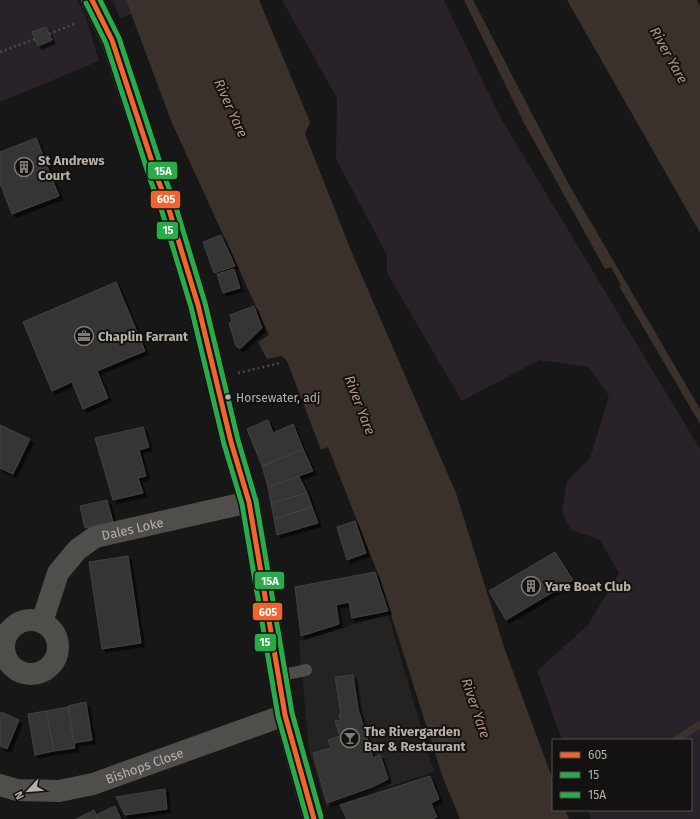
<svg xmlns="http://www.w3.org/2000/svg" width="700" height="819" font-family="'Fira Sans',sans-serif">
	<defs>
		<filter id="shadow"><feDropShadow dx="3.5" dy="3.5" stdDeviation="0" flood-color="#0009"/></filter>
	</defs>
	<rect width="100%" height="100%" fill="#171717"/>
	<path fill="#242321" d="M388 614 434 772 326 807 309 750 299 641Z"/>
	<path fill="#292229" d="M0 0H77L84 12 99 61 0 102Z
		M112 0H126L131 14 120 18Z
		M282 0H444L500 117 700 449V819H591L588 810H691V740H562L537 671 588 625 619 573 600 540 571 530 562 512 567 481 590 458 609 396 589 367 539 360 462 401 387 273V255L336 159 337 98Z"/>
	<path fill="#3a302c" d="M126 0H259L310 122 305 134 352 253 456 493 505 650 553 780V810H565L569 819H460L443 778 378 574 328 447 321 450 287 361 282 356 267 359 258 342 269 335 172 123Z
		M464 0H473L568 183 700 409V424L619 286 621 285 611 267 605 269 524 123Z
		M567 0H697L700 6V233Z
		M700 720V729L683 740H669Z"/>
	<path fill="#363535" stroke="#43423f" filter="url(#shadow)" d="M46 27 52 40 38 46 32 32Z
		M36 138 59 196 12 214 0 183V152Z
		M221 235 235 266 214 273 203 242Z
		M234 269 240 288 223 293 217 274Z
		M116 282 145 351 97 371 108 398 83 409 72 382 52 391 23 322Z
		M254 306 262 328 240 349 236 346 229 323 232 322 230 315Z
		M268 420 273 433 293 424 303 449 262 466 247 429Z
		M0 425 30 439 13 474 0 468Z
		M143 427 149 447 139 450 146 476 138 478 143 493 113 500 95 438Z
		M303 449 313 471 268 487 262 466Z
		M299 477 307 493 271 503 268 487Z
		M307 493 312 507 274 519 271 503Z
		M107 500 113 522 85 528 80 506Z
		M312 507 318 523 277 535 274 519Z
		M355 521 366 553 347 560 337 527Z
		M555 552 573 580 506 620 489 591Z
		M128 556 141 643 102 649 89 562Z
		M375 572 388 611 352 618 349 602 336 605 339 624 301 636 295 587Z
		M353 675 358 709 373 758 380 755 388 779 372 787 327 803 313 753 331 748 328 740 340 736 335 721 341 720 339 715 341 714 335 677Z
		M86 702 92 740 74 743 68 706Z
		M68 707 75 748 54 751 46 711Z
		M46 711 54 751 35 755 28 714Z
		M1 712 19 720 7 749 0 746Z
		M430 776 439 799 431 803 437 817 432 819H347L340 805Z
		M165 789 167 809 125 815 116 797Z
		M115 806 121 819H98L96 815Z
		M94 810 98 819H76Z"/>
	<g fill="none" stroke-linecap="round" stroke-linejoin="round">
		<path stroke="#4b4947" stroke-width="2.5" stroke-dasharray="2 3" stroke-linecap="butt" d="M49 34 77 23
			M0 52 35 39
			M238 373 280 363"/>
		<path stroke="#504e4b" stroke-width="12" d="M278 676 306 670"/>
		<g stroke="#504e4b" stroke-width="22">
			<circle cx="31" cy="647" r="27"/>
			<path id="s1" d="M42 622 58 573 77 550 95 537 249 502"/>
			<path id="s2" d="M0 785 17 790 59 791 93 784 285 715"/>
		</g>
		<path stroke="#4c4a48" stroke-width="22" d="M92 0 112 40 158 180 167 203 198 305 231 442 249 502 285 715 314 819"/>
		<g stroke="#131211" stroke-width="8">
			<path id="bus-1" d="M92 0 112 40 158 180 167 203 198 305 231 442 249 502 285 715 314 819"/>
		</g>
		<g stroke="#131211" stroke-width="8">
			<path id="bus-2" d="M86 3 106 43 151 182 160 205 191 307 224 444 242 504 278 716 307 819"/>
		</g>
		<g stroke="#131211" stroke-width="8">
			<path id="bus-3" d="M100 0 119 38 165 178 174 201 205 303 238 440 256 501 292 713 321 817"/>
		</g>
		<use href="#bus-1" stroke="#f2642f" stroke-width="5"/>
		<use href="#bus-2" stroke="#29ab4a" stroke-width="5"/>
		<use href="#bus-3" stroke="#29ab4a" stroke-width="5"/>
	</g>
	<defs>
		<g id="building-ring" transform="scale(1)"><circle r="9.5" fill="#131211" stroke="#7f7a75" stroke-width="1.5"/><path d="M-4-6H4V6H1V3H-1V6H-4ZM-2.5-4.3h1.7v1.8h-1.7ZM.8-4.3h1.7v1.8H.8ZM-2.5-1h1.7V.8h-1.7ZM.8-1h1.7V.8H.8Z" fill="#7f7a75"/></g>
		<g id="office-ring" transform="scale(1)"><circle r="9.5" fill="#131211" stroke="#7f7a75" stroke-width="1.5"/><path d="M-6-3h4V-5.5h4V-3h4V5H-6ZM-1-4.5V-3h2v-1.5ZM-6 0V1H6V0Z" fill="#7f7a75"/></g>
		<g id="bar-ring" transform="scale(1)"><circle r="9.5" fill="#131211" stroke="#7f7a75" stroke-width="1.5"/><path d="M-6-5H6L.8 .8V4.5H3.5V6h-7V4.5H-.8V.8Z" fill="#7f7a75"/></g>
	</defs>
	<g fill-rule="evenodd">
		<use href="#building-ring" x="24" y="167"/>
		<use href="#office-ring" x="84" y="336"/>
		<use href="#building-ring" x="531" y="586"/>
		<use href="#bar-ring" x="350" y="738"/>
	</g>
	<circle fill="#b7b0a8" stroke="#131211" stroke-width="1.5" cx="228" cy="397" r="3.5"/>
	<g text-anchor="middle" stroke-width="4" stroke-linejoin="round" paint-order="stroke">
		<g font-size="12" fill="#b7b0a8" stroke="#131211" text-anchor="start">
			<text x="236" y="402">Horsewater, adj</text>
		</g>
		<g font-size="13" font-weight="bold" fill="#b7b0a8" stroke="#131211" text-anchor="start">
			<text x="38" y="165">St Andrews<tspan x="38" dy="15">Court</tspan></text>
			<text x="98" y="341">Chaplin Farrant</text>
			<text x="545" y="591">Yare Boat Club</text>
			<text x="364" y="736">The Rivergarden<tspan x="364" dy="15">Bar &amp; Restaurant</tspan></text>
		</g>
		<g font-size="13" fill="#b7b0a8" stroke="#131211">
			<text dy="5" stroke="none"><textPath href="#s1" startOffset="142">Dales Loke</textPath></text>
			<text dy="5" stroke="none"><textPath href="#s2" startOffset="149">Bishops Close</textPath></text>
		</g>
		<g font-size="14" font-style="italic" fill="#b19080" stroke="#131211">
			<text transform="translate(669 55) rotate(61)" y="5">River Yare</text>
			<text transform="translate(231 108) rotate(66)" y="5">River Yare</text>
			<text transform="translate(360 405) rotate(69)" y="5">River Yare</text>
			<text transform="translate(476 708) rotate(71)" y="5">River Yare</text>
		</g>
	</g>
	<g stroke="#131211" stroke-width="1.5">
		<rect x="147" y="161" width="31" height="19" rx="4" fill="#29ab4a"/>
		<rect x="150" y="190" width="31" height="19" rx="4" fill="#f2642f"/>
		<rect x="156" y="221" width="23" height="19" rx="4" fill="#29ab4a"/>
		<rect x="254" y="571" width="31" height="19" rx="4" fill="#29ab4a"/>
		<rect x="252" y="602" width="31" height="19" rx="4" fill="#f2642f"/>
		<rect x="254" y="633" width="23" height="19" rx="4" fill="#29ab4a"/>
	</g>
	<g font-size="11" text-anchor="middle" font-weight="bold" fill="#fff">
		<text x="163" y="175">15A</text>
		<text x="166" y="203">605</text>
		<text x="168" y="234">15</text>
		<text x="270" y="585">15A</text>
		<text x="268" y="616">605</text>
		<text x="265" y="646">15</text>
	</g>
	<rect x="552" y="739" width="140" height="72" fill="#131211" stroke="#55514d"/>
	<rect x="560" y="752" width="20" height="6" fill="#f2642f" stroke="#55514d"/>
	<text x="588" y="759" font-size="12" fill="#b7b0a8">605</text>
	<rect x="560" y="772" width="20" height="6" fill="#29ab4a" stroke="#55514d"/>
	<text x="588" y="779" font-size="12" fill="#b7b0a8">15</text>
	<rect x="560" y="792" width="20" height="6" fill="#29ab4a" stroke="#55514d"/>
	<text x="588" y="799" font-size="12" fill="#b7b0a8">15A</text>
	<g transform="translate(28 791) rotate(244)" stroke="#131211" stroke-width="3" paint-order="stroke">
	<path d="M0-3L7 15L0 10L-7 15Z" fill="#b7b0a8"/>
	<text y="-6" font-size="11" font-weight="bold" text-anchor="middle" fill="#b7b0a8">N</text>
	</g>
</svg>
